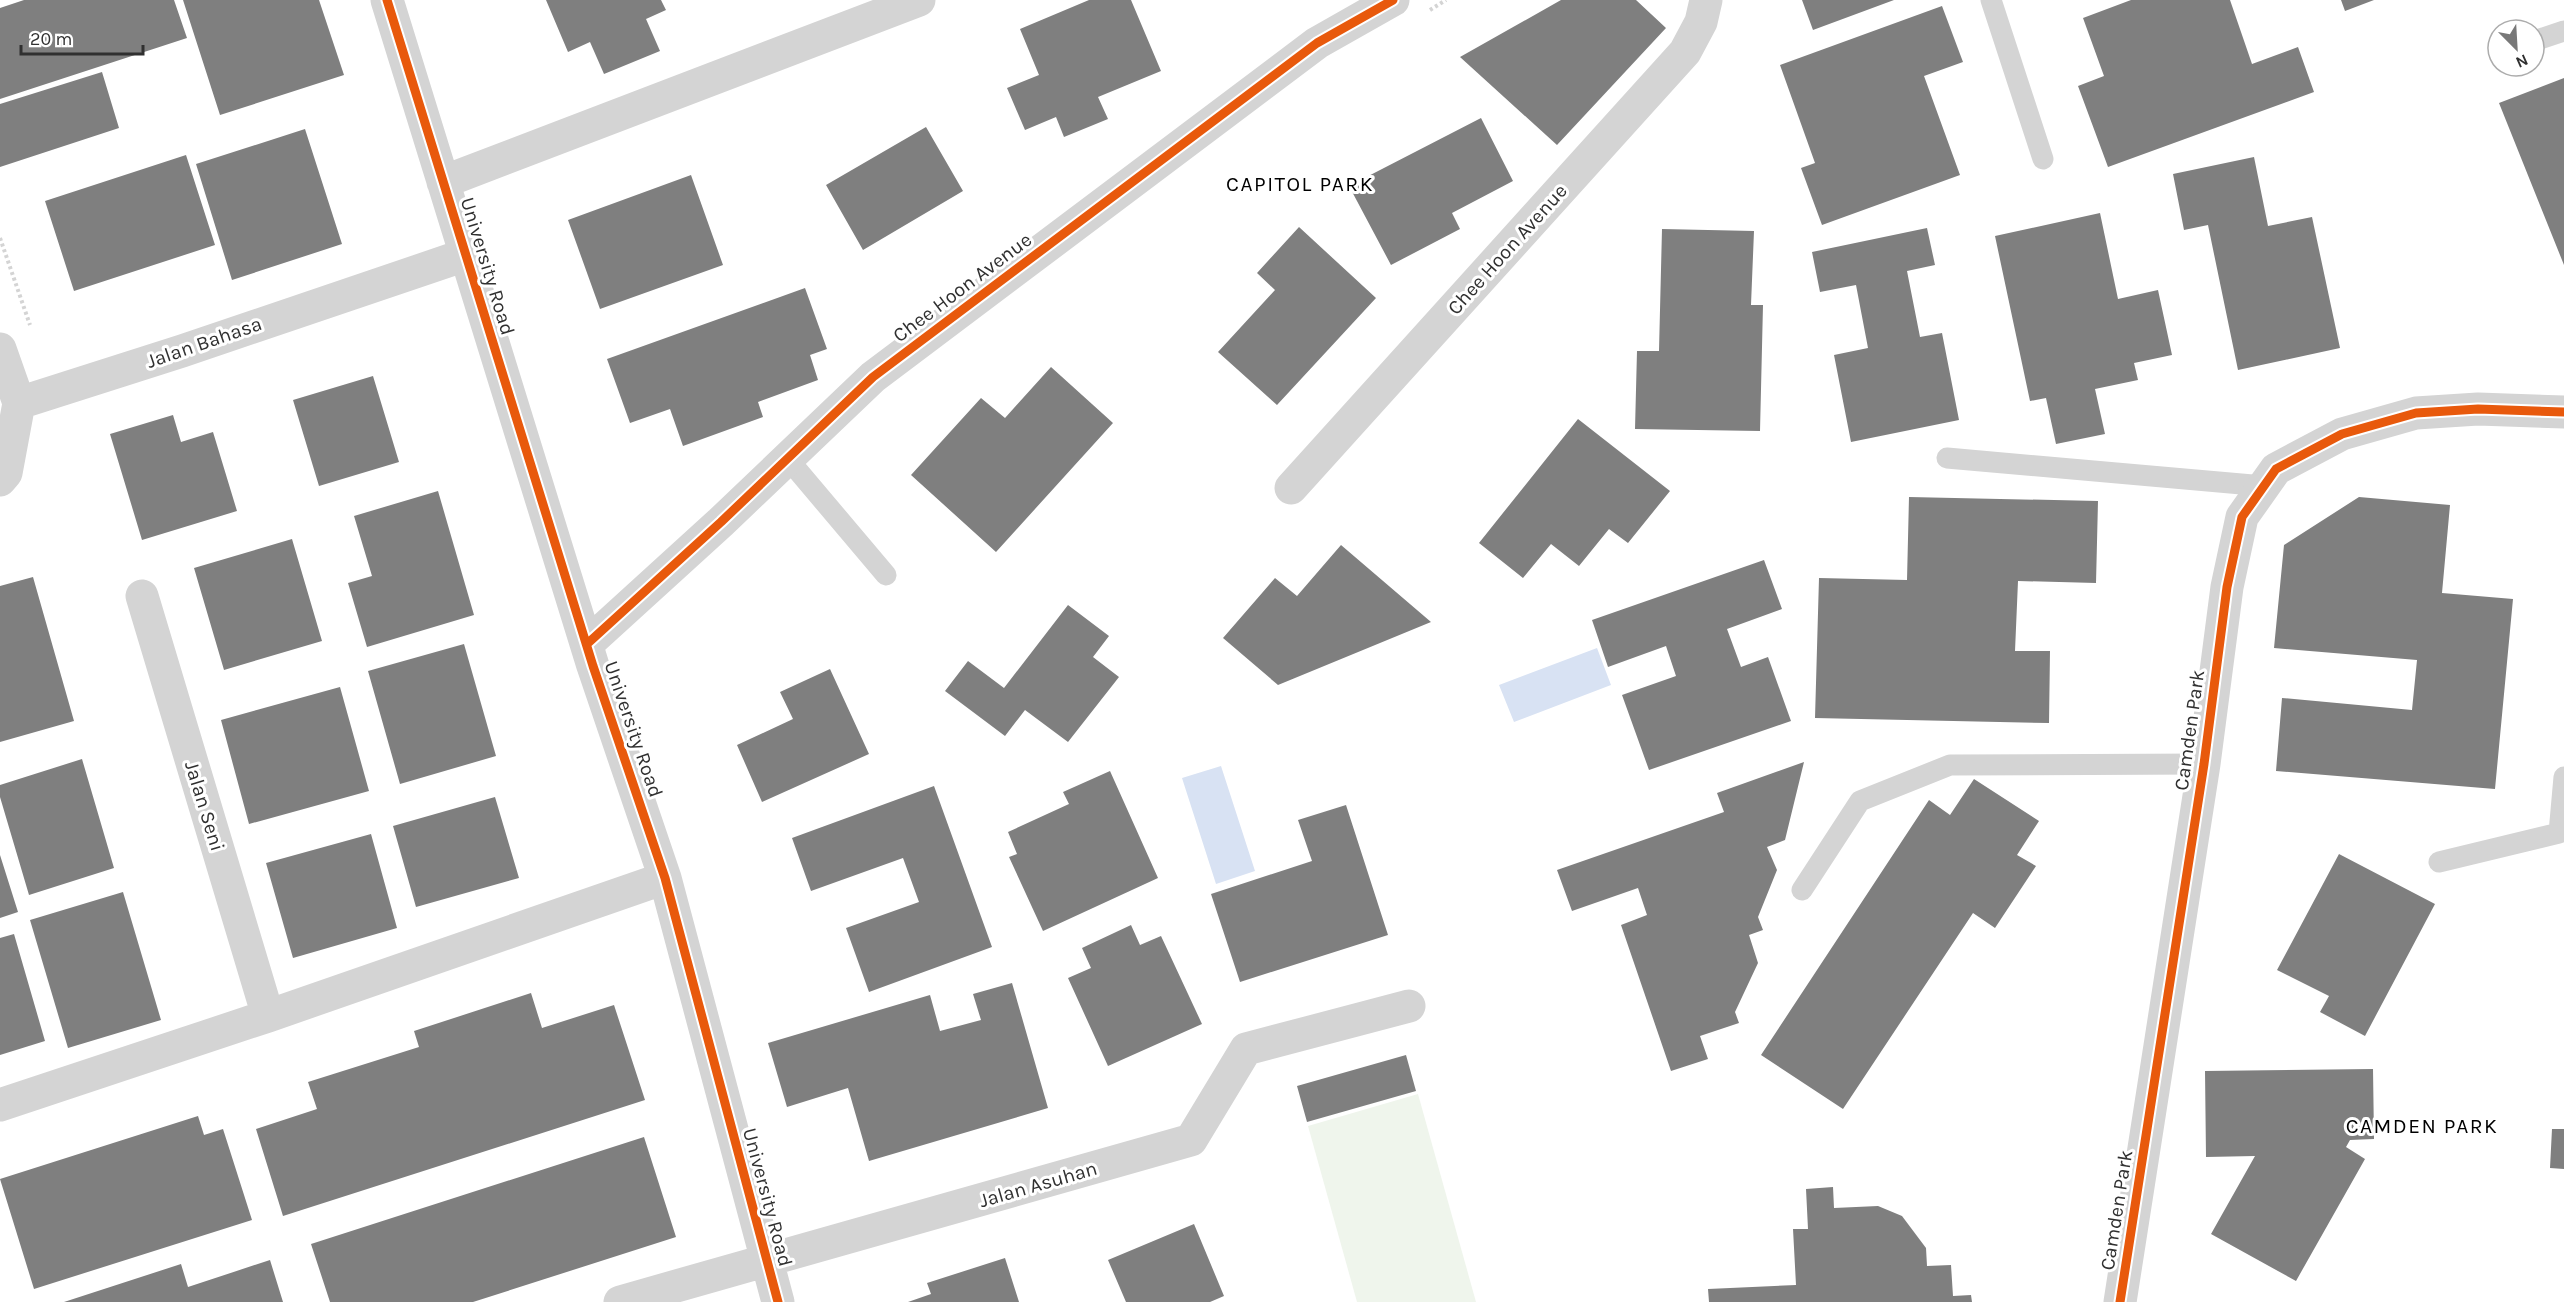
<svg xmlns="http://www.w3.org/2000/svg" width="2564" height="1302" font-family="Karla,sans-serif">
	<rect width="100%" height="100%" fill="#fff"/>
	<path fill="#eff5ec" d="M1418 1094 1476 1302H1357L1308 1126Z"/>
	<path fill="#d8e2f3" d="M1597 648 1611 685 1514 722 1499 685Z
		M1221 766 1255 871 1216 884 1182 778Z"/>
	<path fill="#7f7f7f" d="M24 0H174L187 38 0 99V8Z
		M183 0H319L344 75 220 115Z
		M546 0H661L666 10 646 19 660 51 604 74 590 42 568 52Z
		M1089 0H1131L1161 71 1098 97 1108 119 1064 137 1056 117 1025 130 1007 88 1039 75 1020 29Z
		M1561 0H1636L1666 28 1557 145 1460 57Z
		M1802 0H1894L1813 30Z
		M2131 0H2230L2252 64 2298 47 2314 92 2108 167 2078 86 2104 76 2083 18Z
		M2341 0H2374L2345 11Z
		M1942 6 1963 62 1924 76 1960 175 1822 225 1801 168 1815 163 1780 65Z
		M102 72 119 128 0 167V104Z
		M2564 78V265L2499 103Z
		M1481 118 1513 181 1452 213 1460 229 1391 265 1349 186Z
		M926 127 963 191 863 250 826 185Z
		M305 129 342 244 232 280 196 164Z
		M186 155 215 245 74 291 45 201Z
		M2254 157 2268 226 2312 217 2340 348 2238 370 2208 225 2184 230 2173 174Z
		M691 175 723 265 600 309 568 220Z
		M2100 213 2118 299 2158 290 2172 355 2134 363 2138 380 2095 389 2105 434 2056 444 2046 398 2030 401 1995 236Z
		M1299 227 1376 298 1277 405 1218 352 1275 290 1257 273Z
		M1927 228 1935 265 1907 271 1920 337 1942 333 1959 420 1851 442 1834 355 1868 348 1856 285 1820 292 1812 252Z
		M1662 229 1754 231 1751 305H1763L1760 431 1635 429 1637 351H1659Z
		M805 288 827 349 810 355 818 380 758 402 763 417 683 446 670 409 630 423 607 359Z
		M1051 367 1113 423 996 552 911 475 981 398 1005 418Z
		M373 376 399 462 319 486 293 400Z
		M173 415 181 442 213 432 237 511 142 540 110 434Z
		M1578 419 1670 491 1628 543 1609 529 1579 566 1551 544 1523 578 1479 543Z
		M438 491 474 615 367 647 348 583 372 576 354 516Z
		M1909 497 2098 501 2096 583 2018 581 2015 651H2050L2049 723 1815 718 1819 578 1907 580Z
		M2359 497 2450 505 2442 593 2513 599 2495 789 2276 771 2282 698 2412 710 2417 660 2274 648 2284 545Z
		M292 539 322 641 224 670 194 568Z
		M1341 545 1431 622 1278 685 1223 638 1275 578 1297 596Z
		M1764 560 1782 609 1727 629 1741 667 1768 657 1791 721 1649 770 1622 695 1676 676 1666 646 1608 667 1592 620Z
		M33 577 74 721 0 742V586Z
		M1068 605 1109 636 1093 657 1119 677 1068 742 1025 710 1005 736 945 691 968 661 1004 688Z
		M464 644 496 756 400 784 368 671Z
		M830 669 869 754 762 802 737 745 793 719 780 692Z
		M340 687 369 791 249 824 221 720Z
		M82 759 114 868 29 895 0 797V785Z
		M1804 762 1785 840 1767 847 1777 870 1758 917 1763 930 1749 935 1758 963 1735 1012 1739 1023 1700 1036 1708 1059 1671 1071 1621 925 1647 915 1638 888 1572 911 1557 870 1724 812 1717 793Z
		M1110 771 1158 878 1043 931 1009 857 1017 854 1008 832 1069 804 1063 792Z
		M1974 779 2039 821 2017 855 2036 866 1995 928 1973 913 1843 1109 1761 1055 1929 800 1950 815Z
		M934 786 992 947 869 992 846 928 919 902 903 858 811 891 792 838Z
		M495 797 519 878 416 907 393 826Z
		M1346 805 1388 935 1240 982 1211 894 1312 861 1298 820Z
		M371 834 397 928 293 958 266 863Z
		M2339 854 2435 904 2365 1036 2320 1012 2329 996 2277 970Z
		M0 855 18 912 0 918Z
		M123 892 161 1020 68 1048 30 920Z
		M1131 925 1140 945 1161 936 1202 1024 1108 1066 1068 978 1091 968 1082 948Z
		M14 934 45 1041 0 1055V938Z
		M1012 983 1048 1108 869 1161 848 1088 787 1107 768 1043 930 995 940 1031 981 1020 973 994Z
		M531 993 542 1028 614 1005 645 1100 283 1216 256 1129 317 1109 308 1082 419 1047 414 1031Z
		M1406 1055 1416 1091 1307 1122 1297 1086Z
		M2373 1069 2374 1139 2350 1140 2346 1147 2365 1159 2296 1281 2211 1234 2255 1156 2206 1157 2205 1071Z
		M198 1116 204 1135 223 1129 252 1220 34 1289 0 1179Z
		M2552 1129H2564V1169L2550 1168Z
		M644 1137 676 1237 473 1302H330L311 1244Z
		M1833 1187 1834 1208 1878 1206 1902 1216 1926 1248 1927 1266 1951 1265 1953 1296 1971 1295 1972 1302H1709L1708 1289 1796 1285 1793 1229H1808L1806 1189Z
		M1194 1224 1224 1296 1210 1302H1126L1108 1260Z
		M1005 1258 1019 1302H908L931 1294 927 1283Z
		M270 1260 283 1302H64L181 1264 188 1287Z"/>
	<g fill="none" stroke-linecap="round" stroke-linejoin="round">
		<path stroke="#d4d4d4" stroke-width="4" stroke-dasharray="3 3" stroke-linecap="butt" d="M1430 10 1446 0
			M0 238 30 325"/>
		<path stroke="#d4d4d4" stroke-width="21" d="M1991 0 2043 159
			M2534 41 2564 31
			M1947 458 2264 486
			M788 459 886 575
			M2439 862 2559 833 2564 777
			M1802 890 1860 801 1950 765 2204 764"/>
		<path stroke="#d4d4d4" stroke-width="33" d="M387 0 593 666 665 878 778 1302
			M443 182 919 0
			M0 349 19 403
			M19 403 182 351 465 255
			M0 480 6 473 19 403
			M1291 488 1685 52 1701 22 1706 0
			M142 596 268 1016
			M587 644 721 522 873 377 1317 43 1393 0
			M0 1105 268 1016 665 878
			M620 1302 1191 1140 1246 1049 1409 1006
			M2120 1302 2204 764 2227 587 2242 517 2276 469 2342 434 2416 413 2478 409 2564 412"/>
		<g stroke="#fff" stroke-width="13">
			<path id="cycleway" d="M387 0 593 666 665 878 778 1302
				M587 644 721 522 873 377 1317 43 1393 0
				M2120 1302 2204 764 2227 587 2242 517 2276 469 2342 434 2416 413 2478 409 2564 412"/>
		</g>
		<use href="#cycleway" stroke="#e8590c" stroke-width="9"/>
	</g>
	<g text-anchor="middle" stroke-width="6" stroke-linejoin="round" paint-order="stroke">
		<g font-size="20" fill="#303030" stroke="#fff">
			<text transform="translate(1507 249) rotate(-48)" y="7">Chee Hoon Avenue</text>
			<text transform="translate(488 266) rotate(73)" y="7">University Road</text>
			<text transform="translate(962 287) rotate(-37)" y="7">Chee Hoon Avenue</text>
			<text transform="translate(204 342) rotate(-19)" y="7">Jalan Bahasa</text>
			<text transform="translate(634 729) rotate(71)" y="7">University Road</text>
			<text transform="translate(2189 730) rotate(-82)" y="7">Camden Park</text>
			<text transform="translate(205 806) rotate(73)" y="7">Jalan Seni</text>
			<text transform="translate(1038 1184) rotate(-16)" y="7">Jalan Asuhan</text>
			<text transform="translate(768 1197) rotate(75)" y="7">University Road</text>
			<text transform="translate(2116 1210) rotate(-81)" y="7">Camden Park</text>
		</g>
		<g font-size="21" letter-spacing="1.5" fill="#000" stroke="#fff">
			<text x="1300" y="191">CAPITOL PARK</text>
			<text x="2422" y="1133">CAMDEN PARK</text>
		</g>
	</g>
	<g transform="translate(2516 48) rotate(156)"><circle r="28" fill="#ffffff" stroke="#acacac" stroke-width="1.5"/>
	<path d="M0-4.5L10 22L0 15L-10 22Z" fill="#787878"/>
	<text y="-9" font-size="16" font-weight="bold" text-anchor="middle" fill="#303030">N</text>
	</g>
	<path d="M21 45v9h122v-9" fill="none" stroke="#303030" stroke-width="3"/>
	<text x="30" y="45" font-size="18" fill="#303030" stroke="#ffffff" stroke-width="4.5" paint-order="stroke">20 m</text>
</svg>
